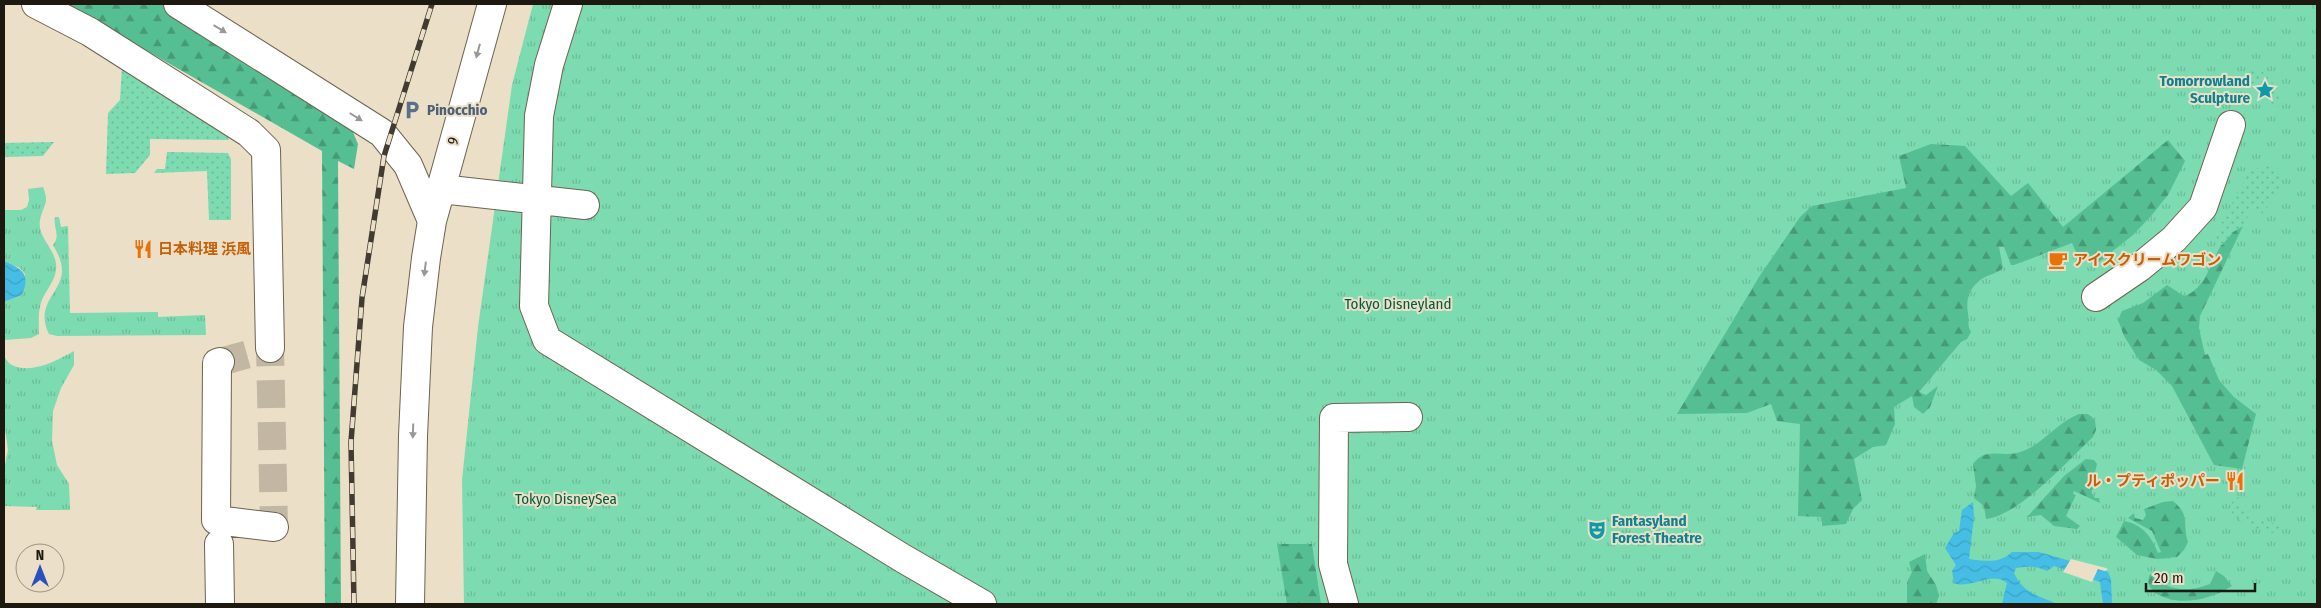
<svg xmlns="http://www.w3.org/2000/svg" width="2321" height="608" font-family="'Fira Sans Condensed','Noto Sans JP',sans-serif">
	<defs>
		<pattern id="grass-tufts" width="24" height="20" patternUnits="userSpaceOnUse" patternTransform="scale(1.25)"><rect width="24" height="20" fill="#7cdbb1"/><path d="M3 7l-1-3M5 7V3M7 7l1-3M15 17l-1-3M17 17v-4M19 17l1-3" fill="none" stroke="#6bbb97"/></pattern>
		<pattern id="forest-firs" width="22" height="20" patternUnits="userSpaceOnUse" patternTransform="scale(1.25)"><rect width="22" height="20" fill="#55bf93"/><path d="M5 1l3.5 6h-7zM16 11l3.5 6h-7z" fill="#469a77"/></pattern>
		<pattern id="garden-dots" width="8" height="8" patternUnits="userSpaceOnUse" patternTransform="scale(1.25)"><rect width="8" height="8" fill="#7cdbb1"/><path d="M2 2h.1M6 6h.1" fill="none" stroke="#6bbb97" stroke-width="1.8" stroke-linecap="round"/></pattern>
		<pattern id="water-waves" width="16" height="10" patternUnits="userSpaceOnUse" patternTransform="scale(1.25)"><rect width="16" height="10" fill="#45bde4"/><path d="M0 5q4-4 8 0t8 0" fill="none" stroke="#3ca2c3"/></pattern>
	</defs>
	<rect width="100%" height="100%" fill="#ebdfc8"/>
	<path fill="url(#grass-tufts)" d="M533 4H2317V604H464L462 480 478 327 512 85Z
		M43 187C50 204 43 205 40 220 37 237 55 249 56 264 58 281 43 291 40 307 38 315 39 325 39 334L31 338 4 340V302L22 295 25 274 20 268 4 261V210H21L27 207 29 200 28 189Z
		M55 217H59L61 227 68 226 70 313 158 312V317L205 315 206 335 57 336 49 334C34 304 62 292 62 271 62 261 58 254 53 245 61 236 53 228 55 217Z
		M74 351V365L61 388 53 411 52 441 57 465 69 484 70 510H36L37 507 4 506V470L8 450 4 422V356C6 359 9 364 12 365 31 375 58 360 74 351Z"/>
	<path fill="url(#forest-firs)" d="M65 4H169L349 123 358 144 354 169 338 161 341 604H325L322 151Z
		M2168 140 2185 161 2168 195 2151 216 2133 235 2099 262 2079 259 2072 243 2014 265H2011L2004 247H1999L2003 268C1997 273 1992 274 1985 277 1971 285 1965 297 1968 313 1969 320 1967 326 1971 332L1967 339 1961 342 1919 392 1926 395 1938 386 1930 407 1923 414 1914 407 1912 396 1894 407 1895 424 1886 445 1873 447 1854 459 1862 500 1853 509 1846 524 1822 526V517L1798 516 1800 424 1777 421 1771 404 1747 413 1677 414 1759 277 1800 217 1812 206 1906 188 1899 156 1931 144 1965 146 2011 196 2028 183 2063 227Z
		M2243 226 2200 316 2199 328 2205 355 2208 354 2219 380 2234 397 2256 414 2242 469 2214 465 2172 386 2156 370 2139 360 2124 336 2118 320 2122 311 2143 303 2167 285 2184 296C2209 288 2211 255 2227 237 2232 232 2238 229 2243 226Z
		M2079 414H2088L2095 420 2096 430 2093 437C2068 460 2020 515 1986 519L1984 506 1974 498 1976 486 1973 464C1986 446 2003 458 2020 452 2043 445 2057 422 2079 414Z
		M2086 459 2094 460 2097 464 2094 477H2091L2094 487 2091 492 2095 498H2099L2100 503 2074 491 2073 494 2076 495 2066 516 2080 526 2077 529 2054 526 2041 515 2027 517 2064 476Z
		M2173 501C2191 516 2182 523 2188 542L2184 550 2177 557 2157 559 2137 555 2116 537 2124 521C2142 524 2152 537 2158 553L2161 552 2152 531 2128 518 2134 513 2135 518 2143 520 2146 515 2144 509 2163 502Z
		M1277 544H1312L1321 604H1287Z
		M1925 554 1927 571 1936 585 1939 596 1936 604H1907V582L1912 572 1909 562Z
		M2216 571 2224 576 2232 586C2210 600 2176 608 2154 592 2148 586 2147 582 2150 574 2169 591 2186 593 2210 584Z"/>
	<path fill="url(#garden-dots)" d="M122 66 226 132 229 140 150 139V155L135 173 106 174 108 113 120 100Z
		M2252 68 2261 70 2282 93V103L2279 107H2269L2246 81 2244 76 2246 71Z
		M54 142 43 156 4 157V143Z
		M167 152 228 153 231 159V220H209L207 171 154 173 157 169H165Z
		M2267 165 2279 169C2287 187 2273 201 2261 215L2251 210 2243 226 2234 231 2222 245 2216 237V233L2247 176 2254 169Z
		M2233 497 2241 498V506L2246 516 2281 525 2280 530 2269 534 2241 521 2231 512Z"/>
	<path fill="url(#water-waves)" d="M4 261C22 269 31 273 22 295L4 302Z
		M1973 502 1974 517 1969 559C1984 561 2000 564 2012 552H2039L2105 571 2108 572 2111 579 2112 604H2103L2100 582 2054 566 2047 571C2036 566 2030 566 2016 568L2014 573C2023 593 2038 596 2058 604H2002L2007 583C1992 570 1970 590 1954 583L1952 571 1956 565 1945 548 1954 533 1959 531 1962 510Z"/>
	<path fill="#ebdfc8" d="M2071 559 2106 568 2108 569 2105 571 2098 569 2092 582 2063 572Z"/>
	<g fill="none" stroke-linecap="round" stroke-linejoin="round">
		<path stroke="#c2b7a3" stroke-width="28" stroke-dasharray="28 14" stroke-linecap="butt" d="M220 362 270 348 274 527"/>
		<g stroke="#6d634f" stroke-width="30">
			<path id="minor" d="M36 4 90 32 249 133 266 150 270 348
				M178 4 382 133 408 165 432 221
				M568 4 549 65 539 116 534 306 547 340 904 559 982 604
				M441 189 585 205
				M2096 297 2140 267 2174 239 2203 207 2231 125
				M220 362 217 363 216 520 274 527
				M219 544 220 604
				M410 604 413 436 418 327 426 258 432 221 492 4
				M1344 604 1333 564 1334 418 1408 417"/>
		</g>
		<use href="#minor" stroke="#fff" stroke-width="28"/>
		<g stroke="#413b31" stroke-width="5.5">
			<path id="rail" d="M354 604 351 442 362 298 384 156 432 4"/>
		</g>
		<use href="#rail" stroke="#ebdfc8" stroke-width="4" stroke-dasharray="11" stroke-linecap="butt"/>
	</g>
	<defs><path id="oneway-solid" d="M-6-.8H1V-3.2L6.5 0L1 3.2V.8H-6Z" transform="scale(1.25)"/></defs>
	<g fill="#999894">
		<use href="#oneway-solid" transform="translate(220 29) rotate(31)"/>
		<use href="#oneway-solid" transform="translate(478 51) rotate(105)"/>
		<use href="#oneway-solid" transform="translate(356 117) rotate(32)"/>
		<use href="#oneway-solid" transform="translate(425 269) rotate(97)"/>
		<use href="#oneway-solid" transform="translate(413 431) rotate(92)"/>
	</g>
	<defs>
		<g id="sight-bare" transform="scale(1.5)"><path d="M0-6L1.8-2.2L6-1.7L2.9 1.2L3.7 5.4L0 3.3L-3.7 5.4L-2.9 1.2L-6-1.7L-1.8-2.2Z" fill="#0f9aa8" stroke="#ebdfc8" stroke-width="2.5" paint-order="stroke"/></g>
		<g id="parking-bare" transform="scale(1.5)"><path d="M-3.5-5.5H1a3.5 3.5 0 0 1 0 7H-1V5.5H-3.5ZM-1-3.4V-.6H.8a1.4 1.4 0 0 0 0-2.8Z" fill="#5c6f8a" stroke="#ebdfc8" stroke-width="2.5" paint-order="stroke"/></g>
		<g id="restaurant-bare" transform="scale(1.5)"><path d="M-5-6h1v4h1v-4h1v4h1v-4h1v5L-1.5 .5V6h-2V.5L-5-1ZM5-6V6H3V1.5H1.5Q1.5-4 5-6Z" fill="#e8710a" stroke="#ebdfc8" stroke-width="2.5" paint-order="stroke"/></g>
		<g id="cafe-bare" transform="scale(1.5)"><path d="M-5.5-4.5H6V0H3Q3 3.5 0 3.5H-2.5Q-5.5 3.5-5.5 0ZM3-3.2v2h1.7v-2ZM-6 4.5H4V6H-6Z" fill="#e8710a" stroke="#ebdfc8" stroke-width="2.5" paint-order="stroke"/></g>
		<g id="theatre-bare" transform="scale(1.5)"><path d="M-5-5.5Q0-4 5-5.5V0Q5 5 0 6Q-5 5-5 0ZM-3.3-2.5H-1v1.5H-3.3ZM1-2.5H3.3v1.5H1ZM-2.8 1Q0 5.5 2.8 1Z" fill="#0f9aa8" stroke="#ebdfc8" stroke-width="2.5" paint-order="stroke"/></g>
	</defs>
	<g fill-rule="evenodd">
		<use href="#sight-bare" x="2265" y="90"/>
		<use href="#parking-bare" x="412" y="110"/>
		<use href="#restaurant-bare" x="143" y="249"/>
		<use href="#cafe-bare" x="2058" y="260"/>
		<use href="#restaurant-bare" x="2235" y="481"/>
		<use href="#theatre-bare" x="1597" y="530"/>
	</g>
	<g text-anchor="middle" stroke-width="4" stroke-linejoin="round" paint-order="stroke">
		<g font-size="15" font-weight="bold" fill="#0d838f" stroke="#ebdfc8" text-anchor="end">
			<text x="2250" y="86">Tomorrowland<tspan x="2250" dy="17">Sculpture</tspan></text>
			<text x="1612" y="526" text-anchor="start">Fantasyland<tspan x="1612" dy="17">Forest Theatre</tspan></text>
		</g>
		<g font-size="15" font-weight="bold" fill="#4e5e75" stroke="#ebdfc8" text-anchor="start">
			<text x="427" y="115">Pinocchio</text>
		</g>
		<g font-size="15" fill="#1d1911" stroke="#ebdfc8">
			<text transform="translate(453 141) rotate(-75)" y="5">9</text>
		</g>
		<g font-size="15" font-weight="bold" fill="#c56008" stroke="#ebdfc8" text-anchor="start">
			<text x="158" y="254">日本料理 浜風</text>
			<text x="2073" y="265">アイスクリームワゴン</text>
			<text x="2220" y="486" text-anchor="end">ル・プティポッパー</text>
		</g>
		<g font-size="15" fill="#025b3f" stroke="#ebdfc8">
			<text x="1398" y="309">Tokyo Disneyland</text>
			<text x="566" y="504">Tokyo DisneySea</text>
		</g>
	</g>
	<rect width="2321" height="608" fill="none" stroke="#1d1911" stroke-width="10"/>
	<g transform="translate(40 568)"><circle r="24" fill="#ebdfc8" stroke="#99907f"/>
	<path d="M0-4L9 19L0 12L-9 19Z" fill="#2a50bf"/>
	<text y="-8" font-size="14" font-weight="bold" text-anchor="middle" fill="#1d1911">N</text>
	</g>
	<path d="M2146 583v8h109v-8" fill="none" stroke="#1d1911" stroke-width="2.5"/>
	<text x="2154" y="583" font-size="15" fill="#1d1911" stroke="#ebdfc8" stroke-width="4" paint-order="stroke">20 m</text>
</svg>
